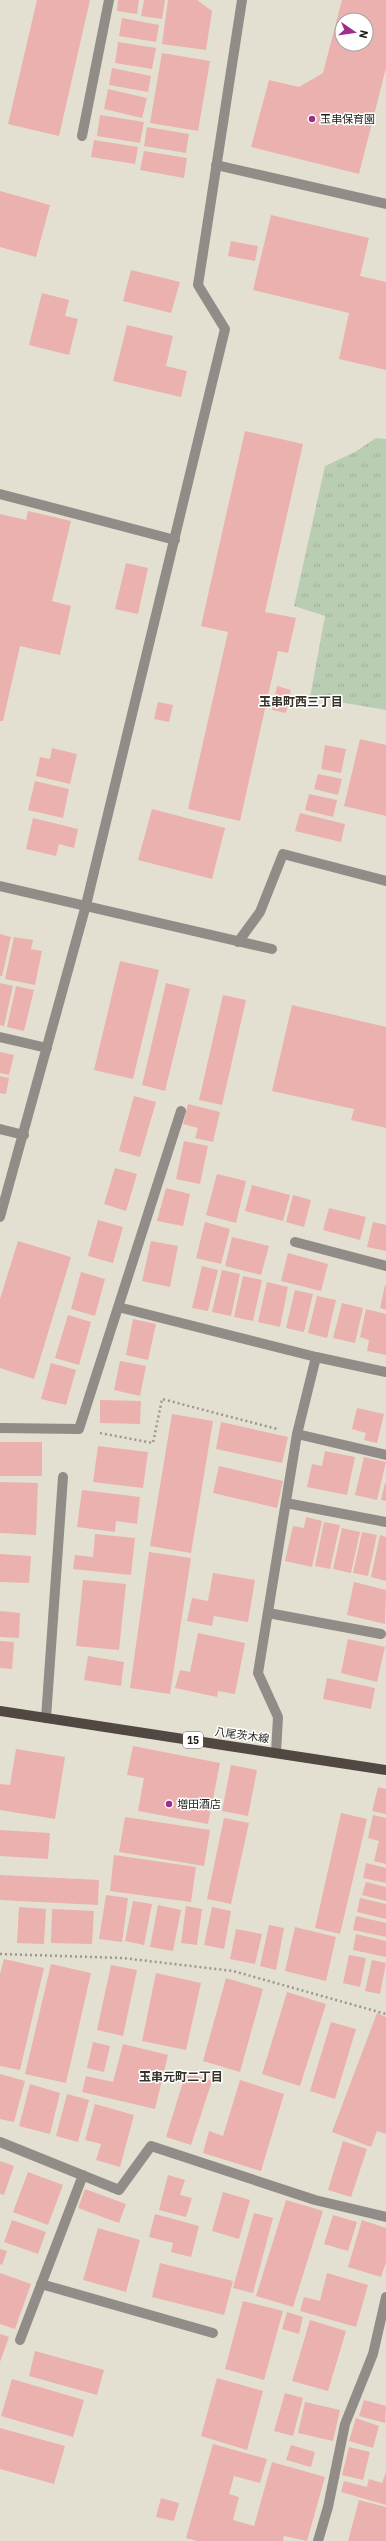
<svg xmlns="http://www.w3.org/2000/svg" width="386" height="2541" font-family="'IBM Plex Sans','Noto Sans JP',sans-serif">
	<defs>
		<pattern id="grass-tufts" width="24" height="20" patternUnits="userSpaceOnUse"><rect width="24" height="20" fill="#b9cdb3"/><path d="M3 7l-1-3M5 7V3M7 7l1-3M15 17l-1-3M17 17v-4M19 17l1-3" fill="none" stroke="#9faf99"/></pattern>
	</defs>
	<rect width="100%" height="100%" fill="#e3e0d2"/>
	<path fill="url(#grass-tufts)" d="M376 438 386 439V710L310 697 325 616 294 606 325 466 355 452Z"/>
	<path fill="#eab1ae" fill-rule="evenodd" d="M37 0H90L59 136 8 124Z
		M118 0H139L137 14 117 11Z
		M144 0H165L162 19 141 16Z
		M168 0H197L212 11 206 50 162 44Z
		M342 0H386V68L359 174 251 147 269 80 299 87 323 73ZM342 20H366V44H342Z
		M122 18 159 25 156 42 119 36Z
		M118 42 156 48 152 69 115 63Z
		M162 53 210 61 198 131 150 123Z
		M112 68 151 76 148 92 109 85Z
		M108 89 147 98 142 118 104 109Z
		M100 115 144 122 140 143 97 136Z
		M147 127 189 134 186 153 144 146Z
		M94 140 138 147 135 164 91 157Z
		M144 151 187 158 184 178 140 170Z
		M0 191 50 205 36 257 0 247Z
		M271 215 369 238 360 276 386 282V370L339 359 349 313 253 290Z
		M231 241 258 246 255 261 228 256Z
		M131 270 180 282 171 313 123 301Z
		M42 293 69 300 65 316 78 319 69 355 29 345Z
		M127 325 173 336 166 366 187 371 181 397 113 381Z
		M245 431 303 444 265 612 296 618 288 653 278 651 240 821 188 809 228 632 201 626Z
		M28 511 71 521 52 601 71 606 60 655 20 646 3 721H0V514L26 520Z
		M126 563 148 568 138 614 115 609Z
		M277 686 291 690 286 713 272 710Z
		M158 702 173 705 169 722 154 719Z
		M360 739 386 745V816L344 806Z
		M325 745 346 749 341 773 321 769Z
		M52 748 77 754 70 784 36 776 40 757 50 759Z
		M318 774 342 779 338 795 314 789Z
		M35 781 69 789 63 818 28 810Z
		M309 794 337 800 333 817 305 810Z
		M152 809 225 828 212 879 138 860Z
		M300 813 345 824 341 842 295 831Z
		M33 818 78 829 74 848 59 844 56 856 26 849Z
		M0 934 11 937 2 976H0Z
		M14 937 33 940 31 949 42 951 35 985 5 979Z
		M120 961 159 970 133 1079 94 1070Z
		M0 983 13 986 4 1026 0 1025Z
		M166 983 190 989 165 1091 142 1085Z
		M16 986 34 990 24 1031 7 1027Z
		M223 995 246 1000 222 1105 199 1100Z
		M292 1005 386 1027V1128L351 1120 354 1109 272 1091Z
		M0 1052 14 1055 9 1075 0 1073Z
		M0 1076 9 1078 6 1094 0 1093Z
		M134 1096 156 1102 140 1157 119 1151Z
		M188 1104 220 1112 213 1142 195 1138 198 1128 183 1124Z
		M184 1141 208 1146 200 1184 176 1179Z
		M115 1168 137 1174 126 1211 104 1204Z
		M217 1174 246 1181 236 1223 206 1215Z
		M252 1185 290 1195 283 1221 245 1211Z
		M166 1188 190 1194 183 1226 157 1221Z
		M293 1195 311 1200 304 1227 286 1222Z
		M329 1208 366 1217 360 1240 323 1230Z
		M98 1220 123 1227 113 1263 88 1256Z
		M205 1222 230 1229 221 1264 196 1258Z
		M373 1222 386 1225V1251L367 1247Z
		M232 1237 269 1246 261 1275 225 1266Z
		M18 1241 71 1257 34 1379 0 1368V1299Z
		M151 1241 178 1246 170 1287 142 1281Z
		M288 1253 328 1264 321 1291 281 1281Z
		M202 1266 218 1270 208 1311 192 1308Z
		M222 1270 240 1274 231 1316 212 1312Z
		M81 1272 105 1279 95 1316 71 1309Z
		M243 1276 262 1280 253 1321 234 1317Z
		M267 1282 288 1287 280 1327 258 1322Z
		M385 1285H386V1310L380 1308Z
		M295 1290 313 1294 304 1332 286 1328Z
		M317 1296 336 1300 327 1338 308 1333Z
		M342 1303 363 1308 355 1343 333 1338Z
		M366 1309 386 1314V1355L367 1351 369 1340 360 1337Z
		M68 1315 91 1322 79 1365 55 1358Z
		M133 1319 156 1324 148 1360 126 1355Z
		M120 1361 146 1366 140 1396 114 1390Z
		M51 1363 76 1370 66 1405 41 1399Z
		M100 1400 141 1401 140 1424 100 1423Z
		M357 1408 384 1414 377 1443 364 1440 366 1433 352 1429Z
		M172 1414 213 1421 191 1553 150 1546Z
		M221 1422 288 1437 282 1463 216 1449Z
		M0 1442H42V1476H0Z
		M98 1446 148 1452 143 1488 93 1482Z
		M325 1451 355 1457 347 1495 307 1487 312 1464 322 1466Z
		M364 1457 386 1462 377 1500 355 1495Z
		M219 1466 283 1481 277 1508 213 1493Z
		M0 1482 38 1483 36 1535 0 1533Z
		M385 1483H386V1501L381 1500Z
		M82 1490 140 1497 137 1524 116 1521 115 1532 77 1527Z
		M306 1517 322 1521 312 1567 285 1561 293 1526 304 1528Z
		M324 1522 340 1525 330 1569 315 1566Z
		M342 1528 360 1532 351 1573 333 1569Z
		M362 1532 377 1535 368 1576 353 1573Z
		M95 1534 135 1538 131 1575 73 1569 75 1555 93 1557Z
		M380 1535 386 1537V1581L371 1577Z
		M149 1552 191 1558 170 1694 130 1688Z
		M0 1554 31 1556 29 1583 0 1582Z
		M213 1573 255 1580 248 1622 214 1616 212 1626 187 1621 192 1598 208 1601Z
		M83 1580 126 1584 119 1650 76 1646Z
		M354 1582 386 1590 385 1624 347 1615Z
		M0 1611 20 1613 19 1638 0 1637Z
		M198 1633 245 1643 235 1694 218 1691 217 1697 175 1688 180 1670 190 1672Z
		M348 1639 385 1647 377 1682 341 1673Z
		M0 1641 14 1642 12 1669 0 1668Z
		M88 1656 124 1662 121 1686 84 1680Z
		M327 1678 375 1688 371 1709 323 1699Z
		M133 1746 220 1763 208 1824 138 1811 144 1778 127 1775Z
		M16 1749 65 1757 55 1819 0 1810V1784L10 1785Z
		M231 1765 257 1770 248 1816 222 1811Z
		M378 1787 386 1789V1814L372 1811Z
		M341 1813 367 1819 340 1934 315 1928Z
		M373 1815 386 1818V1864L374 1861 379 1841 368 1838Z
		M125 1817 210 1830 204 1866 119 1852Z
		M224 1818 249 1823 231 1904 207 1899Z
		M0 1830 50 1833 48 1859 0 1856Z
		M114 1855 196 1867 191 1902 110 1891Z
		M366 1863 386 1868V1883L363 1878Z
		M0 1875 99 1880 98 1905 0 1900Z
		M366 1882 386 1887V1901L362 1895Z
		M106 1895 128 1898 122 1942 99 1939Z
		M360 1898 386 1904V1919L357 1912Z
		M133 1901 152 1904 144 1945 125 1941Z
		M158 1905 181 1910 173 1951 150 1947Z
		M186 1906 202 1909 197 1945 181 1943Z
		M19 1907 46 1909 44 1944 17 1943Z
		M212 1907 231 1911 224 1949 204 1945Z
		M52 1909 94 1911 92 1944 51 1943Z
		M356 1916 386 1923V1937L353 1930Z
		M269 1925 284 1928 276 1970 260 1966Z
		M295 1927 336 1937 326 1981 285 1971Z
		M236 1929 262 1934 255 1964 230 1959Z
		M356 1934 386 1941V1957L353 1950Z
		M349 1955 366 1958 360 1987 343 1983Z
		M4 1959 44 1968 20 2070 0 2066V1974Z
		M372 1960 386 1963 380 1994 365 1991Z
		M51 1964 91 1973 66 2083 25 2074Z
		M111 1965 137 1970 123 2036 97 2030Z
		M156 1973 201 1983 186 2050 142 2041Z
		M226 1978 263 1989 240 2072 203 2061Z
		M287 1992 326 2004 300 2086 262 2074Z
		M377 2013 386 2017V2134L377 2131 371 2147 332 2132Z
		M331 2022 356 2029 335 2099 310 2091Z
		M93 2042 110 2046 104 2072 87 2068Z
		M123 2044 168 2055 155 2109 82 2092 86 2076 113 2082Z
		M186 2072 212 2081 191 2145 166 2137Z
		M0 2074 25 2081 14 2122 0 2119Z
		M240 2080 284 2094 261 2171 203 2153 209 2131 223 2136Z
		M30 2084 60 2093 50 2134 19 2126Z
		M67 2094 89 2100 78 2142 56 2136Z
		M95 2104 134 2115 120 2167 96 2160 101 2144 85 2140Z
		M343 2141 367 2149 351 2197 328 2190Z
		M0 2161 14 2166 4 2195 0 2194Z
		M28 2172 63 2185 48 2225 13 2212Z
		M168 2175 185 2180 180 2195 192 2198 186 2217 159 2210Z
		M85 2189 126 2204 119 2223 78 2208Z
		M223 2192 250 2200 239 2239 212 2231Z
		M286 2200 323 2211 293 2307 256 2296Z
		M254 2213 273 2218 253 2293 233 2288Z
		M155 2214 199 2226 191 2257 171 2252 173 2243 149 2237Z
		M333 2215 357 2222 348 2251 324 2244Z
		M12 2220 46 2232 38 2254 4 2242Z
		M362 2220 386 2228V2262L381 2277 348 2267Z
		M98 2228 140 2240 126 2292 83 2280Z
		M0 2249 7 2251 2 2265 0 2264Z
		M160 2263 233 2281 224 2315 152 2297Z
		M0 2273 31 2284 15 2329 0 2324Z
		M327 2273 368 2285 356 2327 300 2311 304 2297 320 2301Z
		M243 2301 283 2311 264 2380 225 2369Z
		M287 2312 303 2317 299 2334 282 2329Z
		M310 2320 346 2331 328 2391 292 2381Z
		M0 2334 9 2337 0 2362Z
		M35 2351 104 2370 97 2395 29 2376Z
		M217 2378 263 2391 247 2450 201 2436Z
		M12 2379 84 2400 73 2437 1 2416Z
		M285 2393 303 2398 293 2436 274 2431Z
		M364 2400 386 2406 385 2423 359 2416Z
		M305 2402 340 2410 333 2441 298 2433Z
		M356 2418 379 2426 373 2448 349 2441Z
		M0 2428 65 2446 54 2484 0 2469Z
		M213 2444 267 2459 260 2483 234 2476 229 2494 239 2497 233 2520 254 2526 272 2462 325 2477 307 2541 284 2536 283 2541H197L186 2538Z
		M291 2445 315 2452 311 2467 286 2460Z
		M349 2447 370 2452 363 2480 342 2475Z
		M386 2472V2505L341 2492 344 2481 367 2487 369 2479 382 2483Z
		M161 2498 179 2503 174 2521 156 2517Z
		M359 2500 386 2507V2541H348Z"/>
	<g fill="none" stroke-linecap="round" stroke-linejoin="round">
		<path stroke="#9a988d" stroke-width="2.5" stroke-dasharray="2 3" stroke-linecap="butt" d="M100 1433 153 1443 162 1399 277 1429
			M0 1954 123 1958 233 1971 386 2014"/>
		<path stroke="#918c88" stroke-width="10" d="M82 136 109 0
			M216 165 386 204
			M0 494 175 540
			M0 886 272 949
			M238 942 260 912 283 854 386 881
			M0 1037 47 1048
			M0 1129 24 1135
			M0 1217 86 905 225 329 198 285 242 0
			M295 1242 386 1266
			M118 1307 316 1357
			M0 1428 79 1429 181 1111
			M297 1434 386 1455
			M286 1503 386 1522
			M268 1613 381 1634
			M46 1718 63 1477
			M276 1752 278 1717 258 1673 297 1434 316 1357 386 1372
			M0 2142 119 2190 151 2146 315 2200 386 2217
			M41 2284 213 2333
			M20 2340 83 2175
			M318 2541 328 2507 345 2424 373 2354 386 2297"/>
		<path stroke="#514842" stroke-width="10" d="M0 1711 386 1770"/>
	</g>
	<g fill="#a02d89" stroke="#fff" stroke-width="1.5">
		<circle cx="312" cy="119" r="4"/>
		<circle cx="169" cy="1804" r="4"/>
	</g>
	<g text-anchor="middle" stroke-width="3" stroke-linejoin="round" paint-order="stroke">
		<rect fill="#fff" stroke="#61605d" stroke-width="1" x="183" y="1732" width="20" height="16" rx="3"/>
		<g font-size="10" font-weight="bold" fill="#1d1c17">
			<text x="193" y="1744">15</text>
		</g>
		<g font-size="11" fill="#1d1c17" stroke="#fff" text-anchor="start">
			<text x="320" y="123">玉串保育園</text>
			<text x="177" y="1808">増田酒店</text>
		</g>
		<g font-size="11" fill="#1d1c17" stroke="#fff">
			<text transform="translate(242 1735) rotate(8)" y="4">八尾茨木線</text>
		</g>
		<g font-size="12" font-weight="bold" fill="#353328" stroke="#fff">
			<text x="301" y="706">玉串町西三丁目</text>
			<text x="181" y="2081">玉串元町二丁目</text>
		</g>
	</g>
	<g transform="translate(354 32) rotate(103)"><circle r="19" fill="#ffffff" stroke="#a5a4a2"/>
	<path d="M0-3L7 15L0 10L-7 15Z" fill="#a02d89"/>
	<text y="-6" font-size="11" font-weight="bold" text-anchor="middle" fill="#1d1c17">N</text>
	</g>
</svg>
